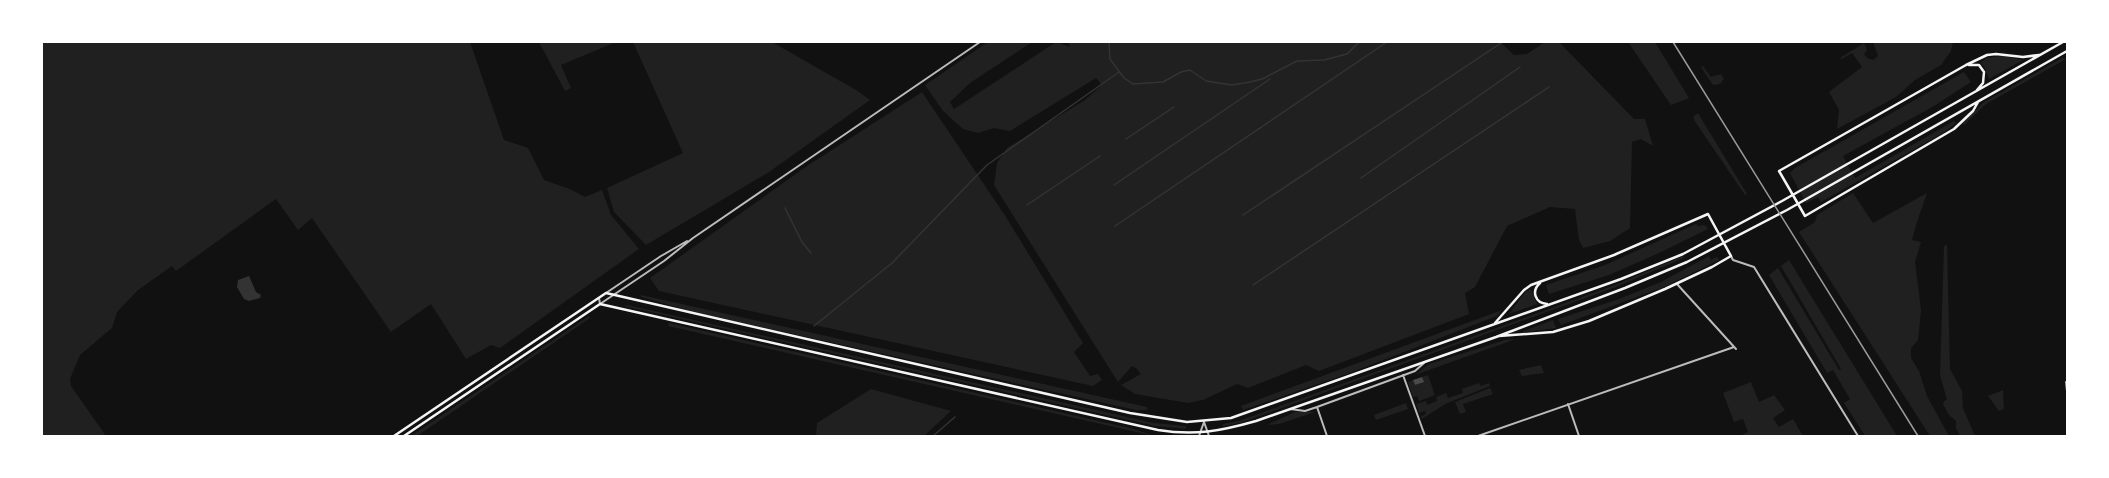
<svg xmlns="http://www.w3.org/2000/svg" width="2109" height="478" font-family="'Playfair Display',serif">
	<rect width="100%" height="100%" fill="#111"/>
	<path fill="#202020" d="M42 42H470L504 140 528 148 544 180 570 189 585 197 602 190 611 215 639 249 500 348 491 345 466 359 431 304 391 332 312 218 298 230 276 199 176 271 172 266 138 290 117 312 112 328 80 355 70 379 71 386 106 436H42Z
		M539 42H616L561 65 571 88 565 91Z
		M633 42H772L856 90 870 100 769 172 646 245 614 212 607 188 683 153Z
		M988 42H1032L970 83 950 102 954 109 1056 42 1070 47 1068 42H1500L1514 55 1527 54 1545 42H1559L1634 119H1645L1653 146 1641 139 1632 142 1630 228 1610 241 1583 248 1579 240 1575 209 1550 207 1507 226 1475 287 1465 293 1469 314 1319 371 1306 365 1248 388 1237 384 1203 400 1188 403 1135 394 1121 385 1141 374 1137 369 1132 366 1118 382 994 185 997 163 1007 148 1085 100 1102 85 1096 78 1010 131 994 128 978 133 963 129 943 111 925 85Z
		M1628 42H1655L1689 98 1671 105Z
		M1873 42H1953L1951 51 1941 65 1915 80 1896 97 1837 129 1839 110 1829 92 1862 67 1852 53 1842 59 1840 58 1864 43 1867 50 1864 54 1867 58 1873 60 1878 56Z
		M2002 56 2023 60 1989 79 1984 66 1980 63 1987 58Z
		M2062 58 2066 59 1986 104 1964 125 1963 123 1984 102Z
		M1703 66 1711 77 1721 74 1724 79 1720 84 1713 85 1701 67Z
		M1964 72 1971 82 1934 106 1843 156 1855 178 1954 121 1956 123 1943 133 1821 202 1818 197 1806 203 1790 173 1795 168Z
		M922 92 1006 217 1083 343 1074 352 1090 376 1098 374 1102 380 1093 386 659 291 650 278 807 166Z
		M1698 113 1747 194 1745 195 1694 120V116Z
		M1853 193 1873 223 1927 193 1917 222 1912 240 1921 242 1915 262 1921 310 1918 340 1911 348V358L1919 371 1927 396 1949 436H1930L1799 232 1815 222 1817 215Z
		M1696 224 1698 226 1705 225 1708 229 1657 254 1609 275 1549 294 1546 285 1605 265Z
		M1947 245 1950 369 1962 391 1963 408 1975 436H1960L1956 428V421L1949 415 1943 404 1944 401 1947 400 1940 375 1944 246Z
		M1683 256 1684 258 1616 287 1240 423 1223 426V424L1239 421 1615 285Z
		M1709 256 1711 260 1717 257 1719 260 1664 287 1561 325 1558 319 1619 299 1661 282Z
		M1789 260 1897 436H1865L1844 403 1850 399 1833 370 1827 373 1769 275 1778 268 1839 370 1841 369 1781 266Z
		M1531 289 1537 304 1509 314 1525 292Z
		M641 295 1147 407V410H1136L694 312 641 297Z
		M627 305 1154 423 1186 426V429L1155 426 624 306Z
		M1502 310 1497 316 1347 374 1243 410 1241 406Z
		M589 316 590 318 417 436H411Z
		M1553 320 1556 328 1519 333Z
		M669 323 1134 429 1154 436 668 326Z
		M1516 339 1415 375 1429 364 1505 340Z
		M1541 365 1544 373 1522 376 1519 370Z
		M1428 375 1435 395 1419 401 1417 396 1413 397 1408 382 1413 380 1415 385 1423 382 1422 377Z
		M1751 382 1759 402 1774 395 1785 410 1773 418 1779 427 1793 419 1803 436H1740L1748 432 1743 419 1734 422 1723 393Z
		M1479 383 1481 386 1489 383 1490 386 1445 404 1422 419 1421 416 1426 414 1425 411 1419 413 1416 404 1426 401 1427 405 1437 401 1436 397 1446 393 1448 398 1463 393 1462 389Z
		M1490 388 1493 394 1463 404 1466 412 1460 414 1455 402Z
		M871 389 951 411 924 436H816L817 423Z
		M2003 390 2004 409 1999 411 1988 396Z
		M1406 403 1408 409 1376 420 1374 415Z
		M1295 412H1315L1279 424 1267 425Z"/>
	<path fill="#333" d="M249 276 256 292 261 295 260 298 249 301 244 299 237 287 238 280Z"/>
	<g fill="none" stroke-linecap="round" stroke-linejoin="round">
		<path stroke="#333" stroke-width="1.5" d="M1109 42 1110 59 1124 78 1133 84 1163 82 1181 72 1190 70 1206 81 1232 85 1250 82 1262 79 1297 61 1324 60 1347 54 1359 42
			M1126 139 1174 107
			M1361 178 1520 67
			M1114 185 1270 79
			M1027 205 1100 156
			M785 208 802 242 811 253
			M1243 215 1501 43
			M1115 226 1387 42
			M1253 285 1549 87
			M814 326 892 263 987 165 1119 72
			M933 436 955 417"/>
	</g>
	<path fill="#4a4a4a" d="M1422 377 1424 382 1415 385 1413 380Z"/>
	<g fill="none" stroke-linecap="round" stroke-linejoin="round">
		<path stroke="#bcbcbc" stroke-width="2" d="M1731 256 1733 260 1754 267 1858 436
			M1677 284 1736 349
			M1403 375 1425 436
			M2066 382 2067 391
			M1568 404 1579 436
			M1317 407 1327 436
			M1290 409 1305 411 1317 407 1415 371 1424 363
			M1204 422 1209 436
			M1199 436 1204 422
			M1478 436 1734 347"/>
		<path stroke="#bcbcbc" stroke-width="2" d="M606 293 661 256 687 241
			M599 298 600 304 664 261 693 238 980 42"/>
		<path stroke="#f5f5f5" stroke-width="2.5" d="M1969 65H1979L1984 72 1983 83 1977 90
			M1978 102 1973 111 1954 129 1805 216 1779 171 1966 65 1987 55 1996 54 2023 57 2039 55
			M1540 283C1531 291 1535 303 1547 304
			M1495 323 1524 290 1531 285 1614 255 1708 214 1731 256 1712 267 1665 289 1589 321 1553 332 1499 336
			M394 436 606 293 1130 413 1187 422 1231 418 1621 279 1683 254 1782 201 2063 42
			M404 436 600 304 1158 430C1195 436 1221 431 1256 421L1496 337 1625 288 1687 262 1787 210 2067 51"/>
		<path stroke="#9a9a9a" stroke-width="1.5" d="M1673 42 1918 436"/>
	</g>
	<rect width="2109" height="478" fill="none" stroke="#ffffff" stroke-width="86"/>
</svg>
